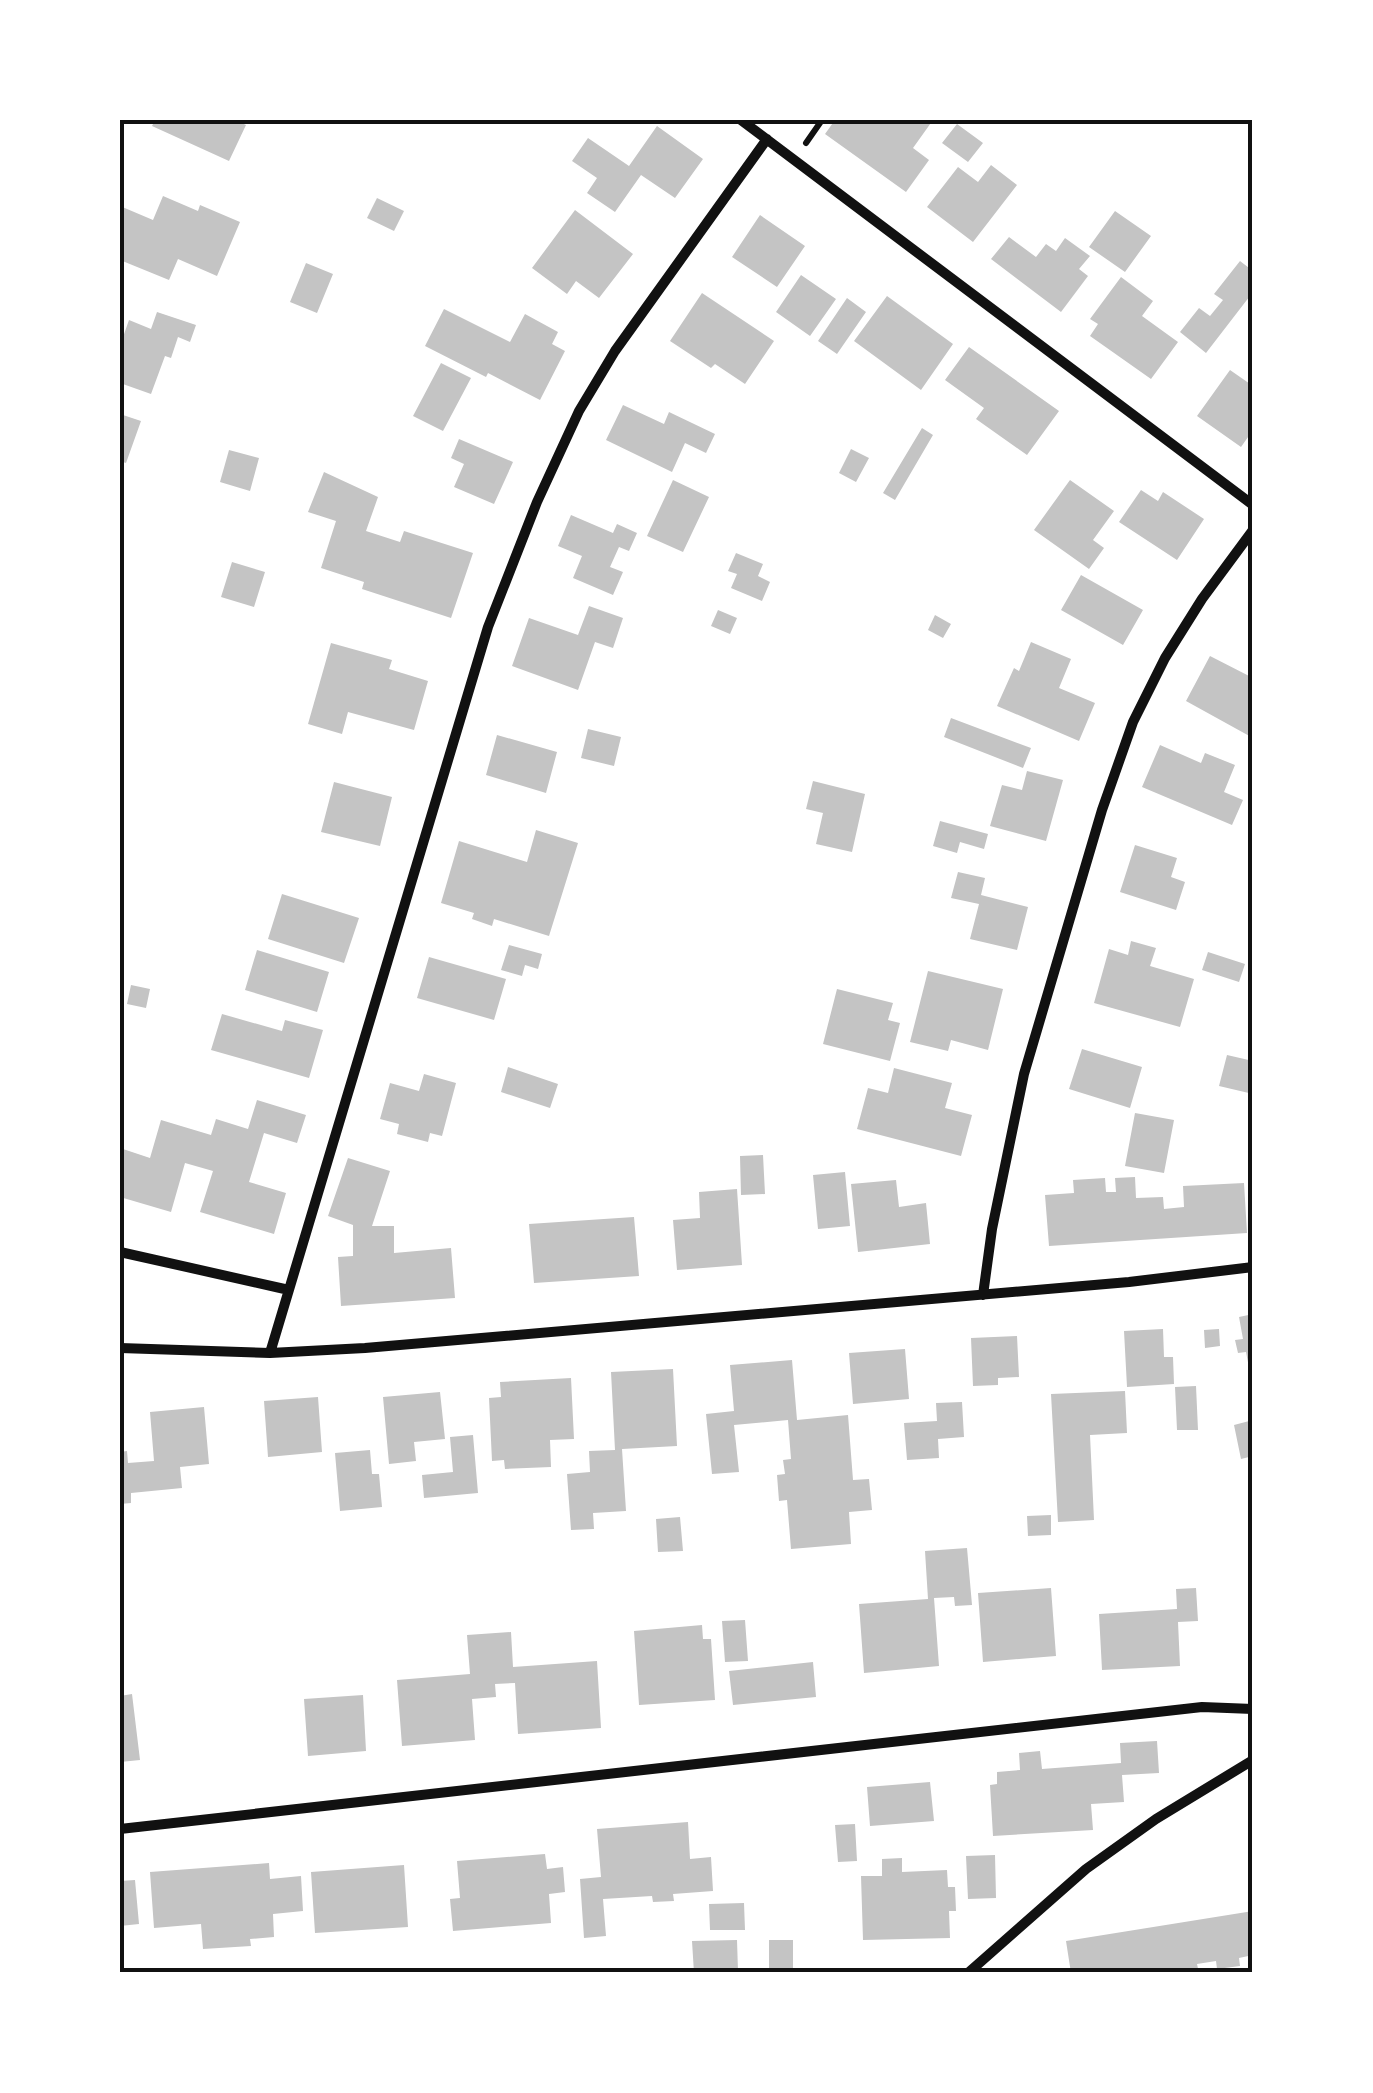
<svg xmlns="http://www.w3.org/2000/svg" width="1373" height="2093" font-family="'PT Sans',sans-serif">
	<rect width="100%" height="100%" fill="#fff"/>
	<path fill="#c4c4c4" d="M155 120H235L246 125 229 161 152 126Z
		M835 120H933L913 148 929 160 906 192 825 134Z
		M957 124 983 143 968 162 942 143Z
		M657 126 703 159 675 198 641 175 615 212 587 193 597 178 572 161 588 138 629 166Z
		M991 165 1017 185 973 242 927 207 958 167 978 182Z
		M163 196 198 211 200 205 240 222 217 276 178 259 169 280 120 260V206L153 220Z
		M377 198 404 211 394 231 367 218Z
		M575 210 633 254 599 298 576 281 567 294 532 268Z
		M1115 211 1151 236 1125 272 1089 247Z
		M760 215 805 246 777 287 732 257Z
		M1009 237 1036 257 1046 244 1056 251 1065 238 1090 256 1079 269 1088 276 1061 312 991 259Z
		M1240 261 1253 271V292L1206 353 1180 332 1199 308 1210 316 1223 300 1214 294Z
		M306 263 333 274 317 313 290 302Z
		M801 275 836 299 810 336 776 312Z
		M1121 277 1153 301 1142 316 1178 342 1151 379 1090 336 1098 324 1090 319Z
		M702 293 774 341 745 384 715 364 711 368 670 341Z
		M887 296 953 344 921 390 854 341Z
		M847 298 866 312 837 354 818 341Z
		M444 309 510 342 525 314 558 332 552 344 565 351 540 400 488 373 486 377 425 346Z
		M157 312 196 325 190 342 178 337 171 358 165 356 151 394 120 383V336L123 337 129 320 151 329Z
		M969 347 1059 411 1027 455 976 419 984 408 945 380Z
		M441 363 471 378 443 431 413 416Z
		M1230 370 1253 386V430L1241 447 1197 416Z
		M623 405 664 424 669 412 715 434 706 453 685 443 672 472 606 440Z
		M120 414 141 421 126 463 120 461Z
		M922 428 933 435 895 500 883 493Z
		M459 439 513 462 494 504 454 487 464 464 451 458Z
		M851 449 869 458 856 482 839 473Z
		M229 450 259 458 250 491 220 482Z
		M324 472 378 497 366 531 400 542 404 531 473 553 451 618 362 589 364 582 321 568 336 521 308 512Z
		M673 480 709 497 683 552 647 536Z
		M1070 480 1114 511 1093 540 1104 548 1089 569 1034 530Z
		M1141 490 1158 501 1163 492 1204 519 1177 560 1119 522Z
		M571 515 613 533 617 524 637 533 629 551 619 547 610 567 623 572 613 595 573 578 582 556 558 546Z
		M736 553 763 564 758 576 770 582 762 601 731 588 737 574 728 571Z
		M232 562 265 572 254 607 221 597Z
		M1081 575 1143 610 1123 645 1061 610Z
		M589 606 623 618 613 648 595 642 578 690 512 666 529 618 578 635Z
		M718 610 737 618 730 634 711 626Z
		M935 615 951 624 943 638 928 630Z
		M1031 642 1071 659 1059 688 1095 703 1079 741 997 706 1014 668 1019 671Z
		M331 643 392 660 389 669 428 681 414 730 348 712 342 734 308 724Z
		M1210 656 1253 678V738L1186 701Z
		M951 718 1031 748 1023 768 944 737Z
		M588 729 621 737 614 766 581 758Z
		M497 735 557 752 546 793 486 775Z
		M1160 745 1201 763 1205 753 1235 765 1224 792 1243 800 1232 825 1142 787Z
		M1027 771 1063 780 1046 841 990 826 1002 785 1022 790Z
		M813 781 865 794 852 852 816 844 823 813 806 809Z
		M334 782 392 797 380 846 321 832Z
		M940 821 988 834 984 849 960 842 957 853 933 846Z
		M536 830 578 843 549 936 494 919 492 926 472 919 474 913 441 903 459 841 527 862Z
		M1135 845 1177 858 1171 877 1185 882 1176 910 1120 892Z
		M958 872 985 878 981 895 1028 907 1017 950 970 939 979 904 951 898Z
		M282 894 359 918 344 963 268 939Z
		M1131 941 1156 948 1150 966 1194 979 1180 1027 1094 1003 1109 949 1128 955Z
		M509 945 542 954 538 969 525 965 522 976 501 970Z
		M257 950 329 972 317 1012 245 990Z
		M1208 952 1245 964 1239 982 1202 970Z
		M429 957 506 979 494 1020 417 998Z
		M928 971 1003 989 988 1050 951 1040 948 1051 910 1042Z
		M131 985 150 989 146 1008 127 1004Z
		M837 989 893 1003 888 1020 900 1023 890 1061 823 1044Z
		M222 1014 282 1031 285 1020 323 1030 309 1078 211 1050Z
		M1082 1049 1142 1067 1130 1108 1069 1089Z
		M1227 1055 1253 1061V1094L1219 1086Z
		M508 1067 558 1084 550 1108 501 1092Z
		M894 1068 952 1083 945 1108 972 1115 961 1156 857 1129 868 1088 888 1093Z
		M424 1074 456 1083 442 1136 430 1133 428 1142 397 1134 399 1124 380 1119 390 1083 419 1091Z
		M257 1100 306 1115 297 1143 264 1133 249 1182 286 1193 274 1234 200 1212 213 1171 185 1163 171 1212 120 1197V1148L150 1158 161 1120 211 1135 216 1119 248 1129Z
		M1135 1113 1174 1120 1164 1173 1125 1166Z
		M763 1155 765 1194 741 1195 740 1156Z
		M348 1158 390 1171 372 1226H394V1253L451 1248 455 1298 341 1306 338 1257 353 1256V1225L328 1216Z
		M845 1172 850 1226 818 1229 813 1175Z
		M1135 1177 1136 1198 1163 1197 1164 1209 1184 1207 1183 1186 1244 1183 1247 1233 1049 1246 1045 1195 1074 1193 1073 1180 1105 1178 1106 1192H1116L1115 1178Z
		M896 1180 899 1207 926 1203 930 1244 858 1252 851 1184Z
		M737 1189 742 1265 677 1270 673 1220 700 1218 699 1192Z
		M634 1217 639 1276 534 1283 529 1224Z
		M1253 1314V1377L1251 1378 1246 1352 1238 1353 1235 1340 1243 1339 1239 1317Z
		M1163 1329 1164 1357H1173L1174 1384 1127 1387 1124 1331Z
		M1219 1329 1220 1346 1205 1348 1204 1330Z
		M1017 1336 1019 1377 998 1378V1385L973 1386 971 1338Z
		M905 1349 909 1399 853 1404 849 1353Z
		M792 1360 797 1420 848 1415 853 1480 869 1479 872 1510 849 1512 851 1544 791 1549 787 1500 779 1501 777 1475 785 1474 783 1460 791 1459 788 1420 734 1425 739 1472 712 1474 706 1414 734 1411 730 1365Z
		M673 1369 677 1446 622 1449 626 1511 593 1513 594 1529 571 1530 567 1474 590 1472 589 1451 615 1450 611 1372Z
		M571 1378 574 1439 550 1440 551 1467 505 1469 504 1460 492 1461 489 1398 501 1397 500 1382Z
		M1196 1386 1198 1430H1177L1175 1387Z
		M1125 1391 1127 1433 1090 1435 1094 1520 1058 1522 1051 1394Z
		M440 1392 445 1439 414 1442 416 1461 389 1464 383 1397Z
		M318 1397 322 1452 268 1457 264 1401Z
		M962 1402 964 1437 938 1439 939 1458 907 1460 904 1423 937 1421 936 1403Z
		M204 1407 209 1464 180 1467 182 1488 131 1493V1503L120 1504V1452L127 1451 128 1463 154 1461 150 1412Z
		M1253 1420V1456L1241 1459 1234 1425Z
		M473 1435 478 1493 424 1498 422 1475 453 1472 450 1437Z
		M370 1450 372 1474H379L382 1507 340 1511 335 1453Z
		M1051 1515V1535L1028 1536 1027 1516Z
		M680 1517 683 1551 658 1552 656 1519Z
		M967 1548 972 1605 955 1606 954 1597 934 1598 939 1666 864 1673 859 1604 928 1599 925 1551Z
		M1051 1588 1056 1656 983 1662 978 1593Z
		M1196 1588 1198 1621 1178 1622 1180 1666 1102 1670 1099 1614 1177 1609 1176 1589Z
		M745 1620 748 1661 725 1662 722 1621Z
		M702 1625 703 1639H711L715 1700 639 1705 634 1631Z
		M511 1632 513 1667 597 1661 601 1728 518 1734 515 1683 495 1684 496 1697 472 1699 475 1740 402 1746 397 1680 470 1674 467 1635Z
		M813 1662 816 1697 733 1705 729 1671Z
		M132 1694 140 1760 120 1762V1696Z
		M363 1695 366 1751 308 1756 304 1699Z
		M1157 1741 1159 1773 1122 1775 1124 1802 1091 1804 1093 1830 993 1836 990 1785 997 1784V1772L1020 1770 1019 1753 1040 1751 1042 1769 1121 1763 1120 1743Z
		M930 1782 934 1821 870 1826 867 1787Z
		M688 1822 690 1859 711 1857 713 1891 673 1894 674 1901 653 1902 652 1896 603 1899 606 1936 584 1938 580 1879 601 1877 597 1829Z
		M855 1824 857 1861 838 1862 835 1825Z
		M545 1854 547 1869 563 1867 565 1892 549 1894 551 1923 453 1931 450 1899 460 1898 457 1861Z
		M995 1855 996 1898 968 1899 966 1856Z
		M902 1858V1872L947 1870 948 1887H955L956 1911H949L950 1938 863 1940 861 1876H882V1859Z
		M269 1863 270 1879 301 1876 303 1911 273 1914 274 1937 250 1939 251 1946 203 1949 201 1924 154 1928 150 1872Z
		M404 1865 408 1927 315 1933 311 1872Z
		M135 1880 139 1924 120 1926V1881Z
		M744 1903 745 1930H710L709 1904Z
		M1253 1911V1955L1239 1958 1240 1966 1217 1969 1216 1961 1197 1964 1199 1973H1173L1172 1968 1156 1973H1071L1066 1941Z
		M737 1940 738 1971 694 1973 692 1941Z
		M769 1940H793V1973H769Z"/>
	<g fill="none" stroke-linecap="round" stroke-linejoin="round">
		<path stroke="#111" stroke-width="6" d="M806 143 822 120"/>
		<path stroke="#111" stroke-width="10" d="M741 120 1253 505
			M120 1252 289 1290
			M983 1295 992 1229 1024 1074 1102 810 1133 722 1165 658 1202 599 1253 530
			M120 1348 270 1353 365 1348 1129 1282 1253 1267
			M270 1353 488 627 537 502 579 411 615 351 767 139
			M120 1829 1202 1707 1253 1709
			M968 1973 1086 1869 1156 1819 1253 1760"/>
	</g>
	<rect width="1373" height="2093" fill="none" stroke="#ffffff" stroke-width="245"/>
	<rect x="122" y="122" width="1128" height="1848" fill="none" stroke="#111" stroke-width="4"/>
</svg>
